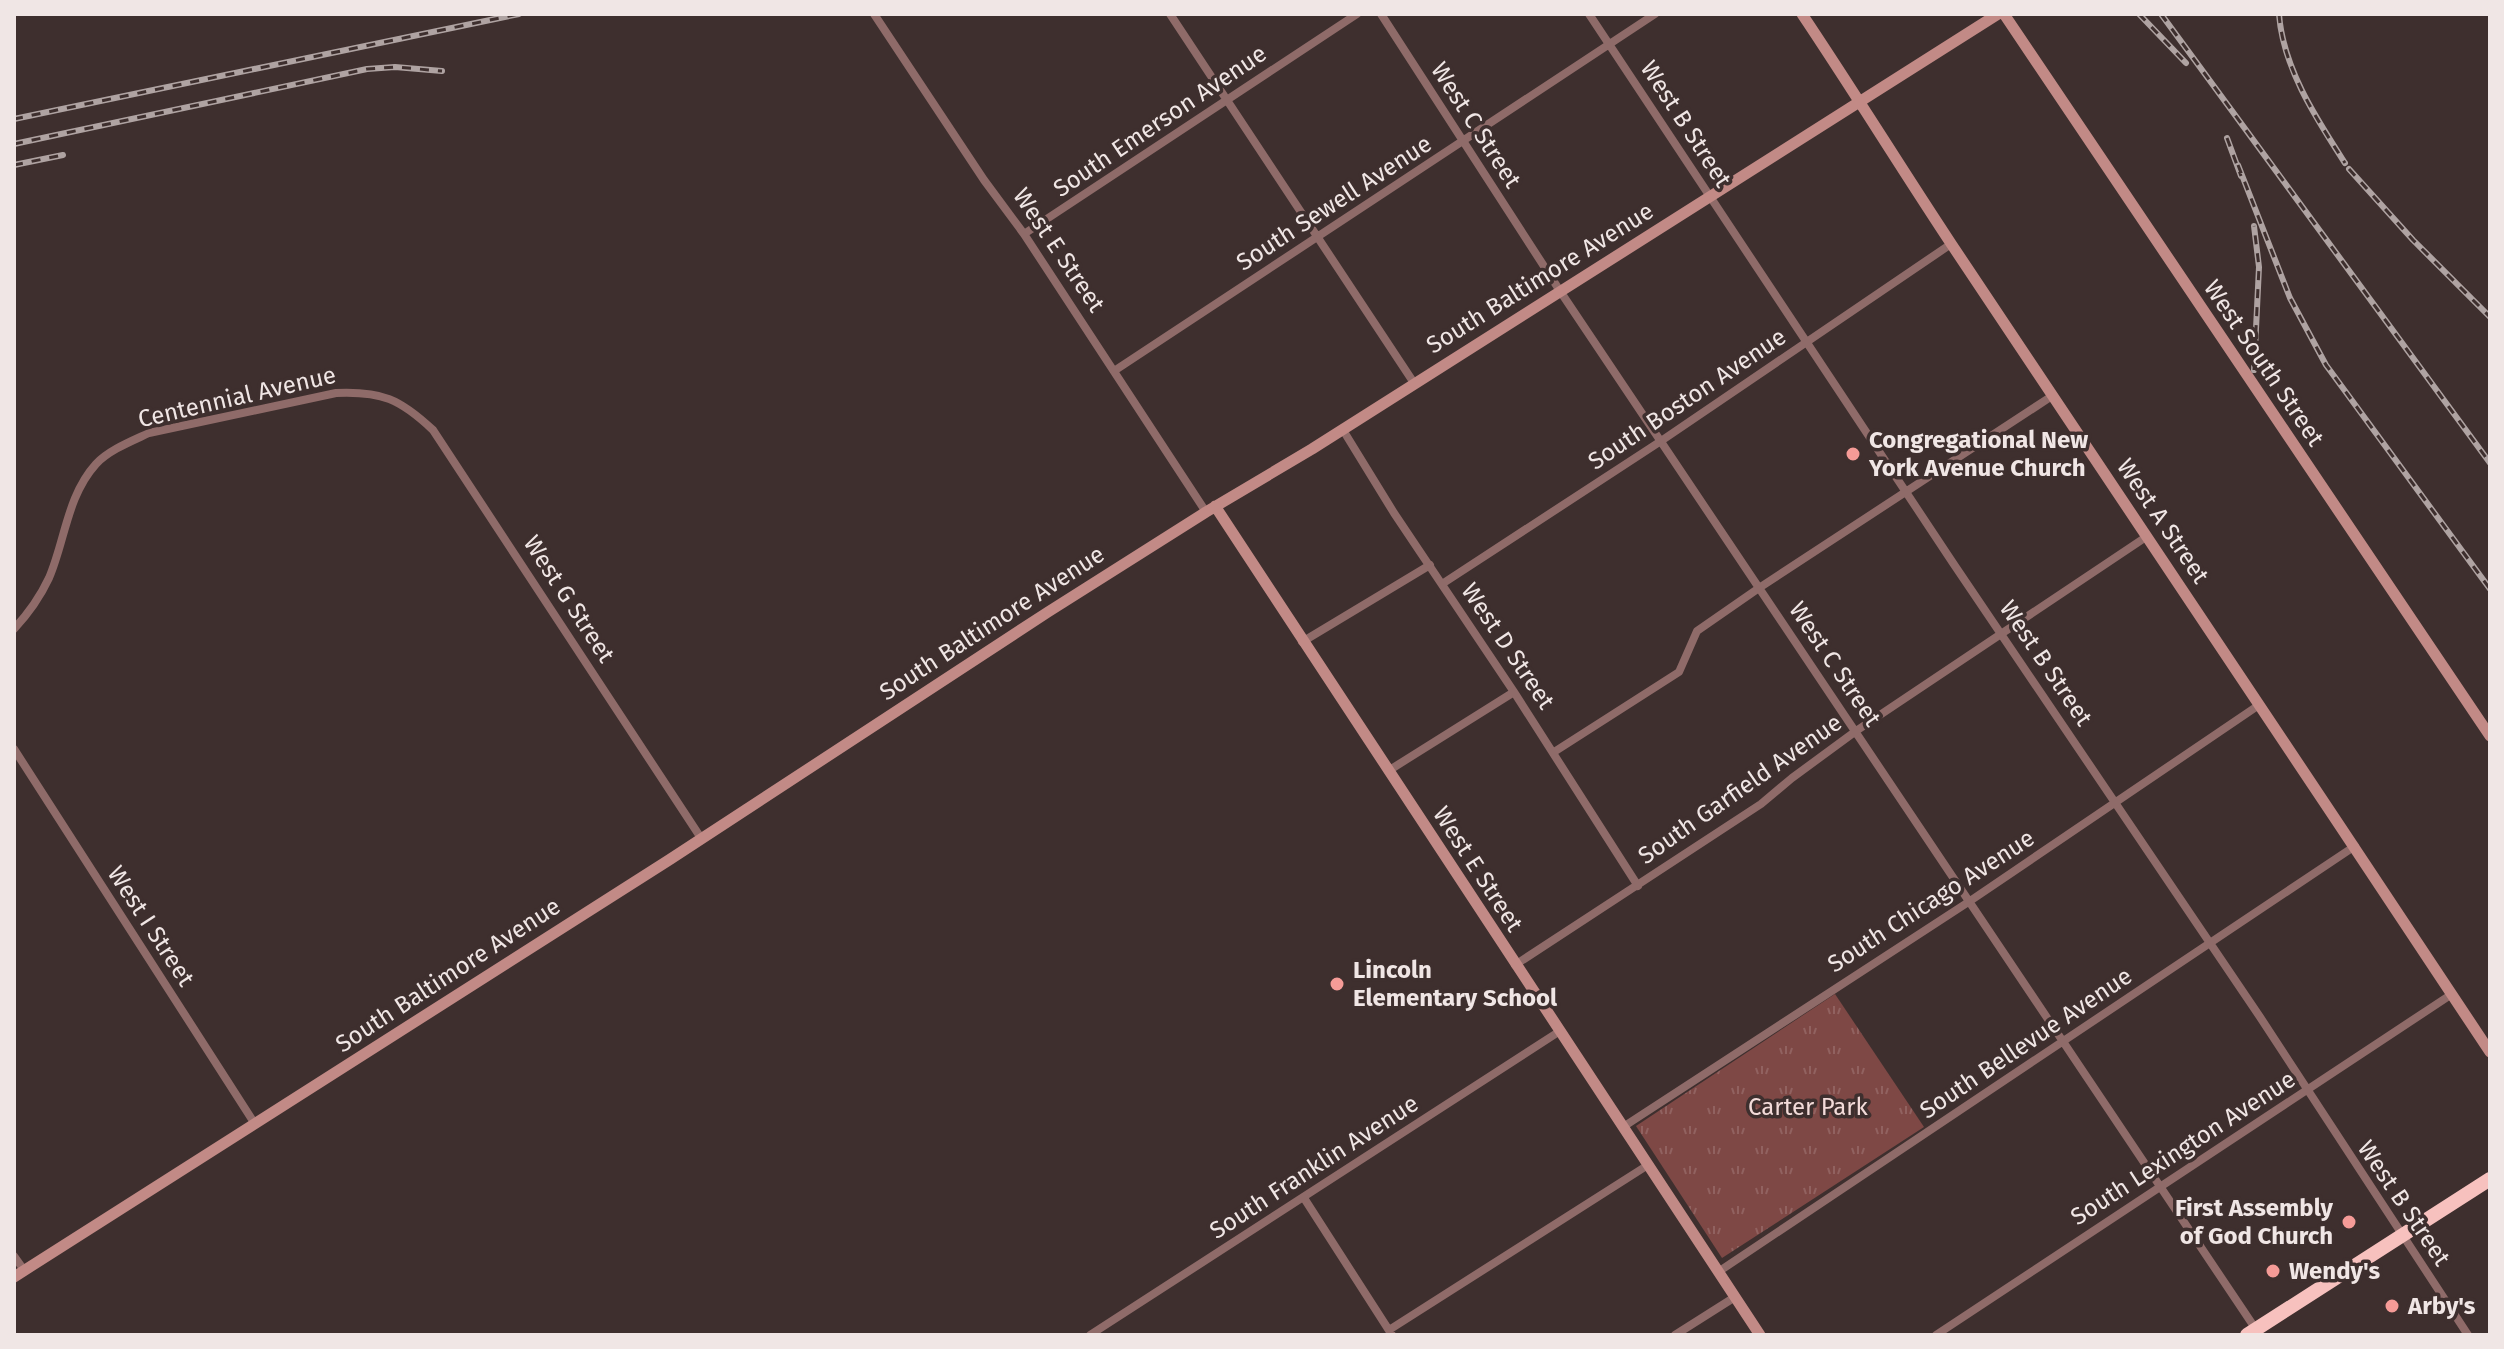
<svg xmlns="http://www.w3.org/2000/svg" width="2504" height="1349" font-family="'Fira Sans',sans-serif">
	<defs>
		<pattern id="park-tufts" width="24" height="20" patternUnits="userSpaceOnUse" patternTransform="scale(2)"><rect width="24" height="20" fill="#7e4845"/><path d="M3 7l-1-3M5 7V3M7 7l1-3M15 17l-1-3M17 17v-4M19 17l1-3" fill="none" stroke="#916260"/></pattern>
	</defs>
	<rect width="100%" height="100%" fill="#3e2f2e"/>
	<path fill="url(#park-tufts)" d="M1835 994 1924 1127 1722 1258 1636 1126Z"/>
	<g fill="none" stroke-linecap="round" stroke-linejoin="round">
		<path stroke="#8f6b69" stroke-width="8" d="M874 14 984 180 1024 234 1206 512
			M1170 14 1414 383
			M1381 14 1560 291 2257 1331
			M1589 14 1953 563 2260 1017 2468 1335
			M1024 234 1357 14
			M1114 371 1655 14
			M1343 430 1394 513 1514 692 1638 886
			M1442 584 1661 441 1951 244
			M14 629C27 615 41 595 49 578 65 541 67 496 96 464 109 450 132 441 149 433L336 393C382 391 400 399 433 430L701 838
			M1302 642 1430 565
			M14 749 255 1124
			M1554 752 1679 672 1697 631 1759 588 2052 396
			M1388 771 1514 692
			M1515 965 1761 804 1792 778 1856 731 2146 537
			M1623 1127 1970 901 2259 705
			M1304 1198 1392 1335
			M14 1256 24 1270
			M1718 1272 2355 846
			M1389 1330 1648 1165
			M1090 1335 1560 1031
			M1675 1335 1735 1297
			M1936 1335 2452 994"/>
		<path stroke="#c28a86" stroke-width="11" d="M1802 14C1853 90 1901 168 1952 245 2130 514 2312 782 2490 1052
			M2004 14 2490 736
			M1215 506 1760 1335
			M14 1277 669 860 1048 612 1206 512 1312 449 1998 14"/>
		<path stroke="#f7c1be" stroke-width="14" d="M2247 1335 2490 1179"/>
		<g stroke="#afa3a2" stroke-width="6">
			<path id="rail" d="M2139 14 2186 63
				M2161 14 2490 463
				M2279 14C2283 68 2316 118 2345 163
				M14 119 519 14
				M2227 138 2241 176
				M14 144 367 69 395 67 442 71
				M14 165 63 155
				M2238 165 2290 298 2326 365 2490 589
				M2349 169 2413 240 2490 317
				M2254 370 2259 267 2254 226"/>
		</g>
		<use href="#rail" stroke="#3e2f2e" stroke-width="3" stroke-dasharray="9" stroke-linecap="butt"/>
	</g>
	<g fill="#f59b97" stroke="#3e2f2e" stroke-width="3">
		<circle cx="1853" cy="454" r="8"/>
		<circle cx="1337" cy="984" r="8"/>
		<circle cx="2349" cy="1222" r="8"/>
		<circle cx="2273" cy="1271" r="8"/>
		<circle cx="2392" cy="1306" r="8"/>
	</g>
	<g text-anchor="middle" stroke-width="7" stroke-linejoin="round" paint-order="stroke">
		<g font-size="24" fill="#f0e6e5" stroke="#3e2f2e">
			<text transform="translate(1160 121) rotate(-34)" y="8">South Emerson Avenue</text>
			<text transform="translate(1686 124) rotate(57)" y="8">West B Street</text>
			<text transform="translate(1476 125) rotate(57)" y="8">West C Street</text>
			<text transform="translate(1334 203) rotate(-33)" y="8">South Sewell Avenue</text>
			<text transform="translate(1059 250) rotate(56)" y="8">West E Street</text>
			<text transform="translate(1540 278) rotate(-32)" y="8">South Baltimore Avenue</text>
			<text transform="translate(2264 363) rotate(56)" y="8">West South Street</text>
			<text transform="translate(237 397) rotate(-13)" y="8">Centennial Avenue</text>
			<text transform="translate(1687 399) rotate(-34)" y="8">South Boston Avenue</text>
			<text transform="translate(2163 521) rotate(56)" y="8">West A Street</text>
			<text transform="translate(569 599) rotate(57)" y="8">West G Street</text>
			<text transform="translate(992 623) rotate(-33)" y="8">South Baltimore Avenue</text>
			<text transform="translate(1508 646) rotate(56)" y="8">West D Street</text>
			<text transform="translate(2046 663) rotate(56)" y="8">West B Street</text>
			<text transform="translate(1835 664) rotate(56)" y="8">West C Street</text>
			<text transform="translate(1740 789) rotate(-35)" y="8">South Garfield Avenue</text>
			<text transform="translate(1478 869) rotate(57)" y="8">West E Street</text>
			<text transform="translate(1931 901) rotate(-33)" y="8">South Chicago Avenue</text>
			<text transform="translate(151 926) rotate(57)" y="8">West I Street</text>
			<text transform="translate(448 975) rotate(-33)" y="8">South Baltimore Avenue</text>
			<text transform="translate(2026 1043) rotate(-34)" y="8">South Bellevue Avenue</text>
			<text transform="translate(2183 1148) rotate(-33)" y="8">South Lexington Avenue</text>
			<text transform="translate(1314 1167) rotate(-33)" y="8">South Franklin Avenue</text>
			<text transform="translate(2404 1203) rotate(56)" y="8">West B Street</text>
		</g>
		<g font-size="24" font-weight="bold" fill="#f0e6e5" stroke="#3e2f2e" text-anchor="start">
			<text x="1869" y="448">Congregational New<tspan x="1869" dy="28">York Avenue Church</tspan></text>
			<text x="1353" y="978">Lincoln<tspan x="1353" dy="28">Elementary School</tspan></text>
			<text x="2333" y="1216" text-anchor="end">First Assembly<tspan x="2333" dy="28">of God Church</tspan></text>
			<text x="2289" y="1279">Wendy's</text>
			<text x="2408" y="1314">Arby's</text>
		</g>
		<g font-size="24" fill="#f3dbd9" stroke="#3e2f2e">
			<text x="1808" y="1115">Carter Park</text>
		</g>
	</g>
	<rect width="2504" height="1349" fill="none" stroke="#f0e6e5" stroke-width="32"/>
</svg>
